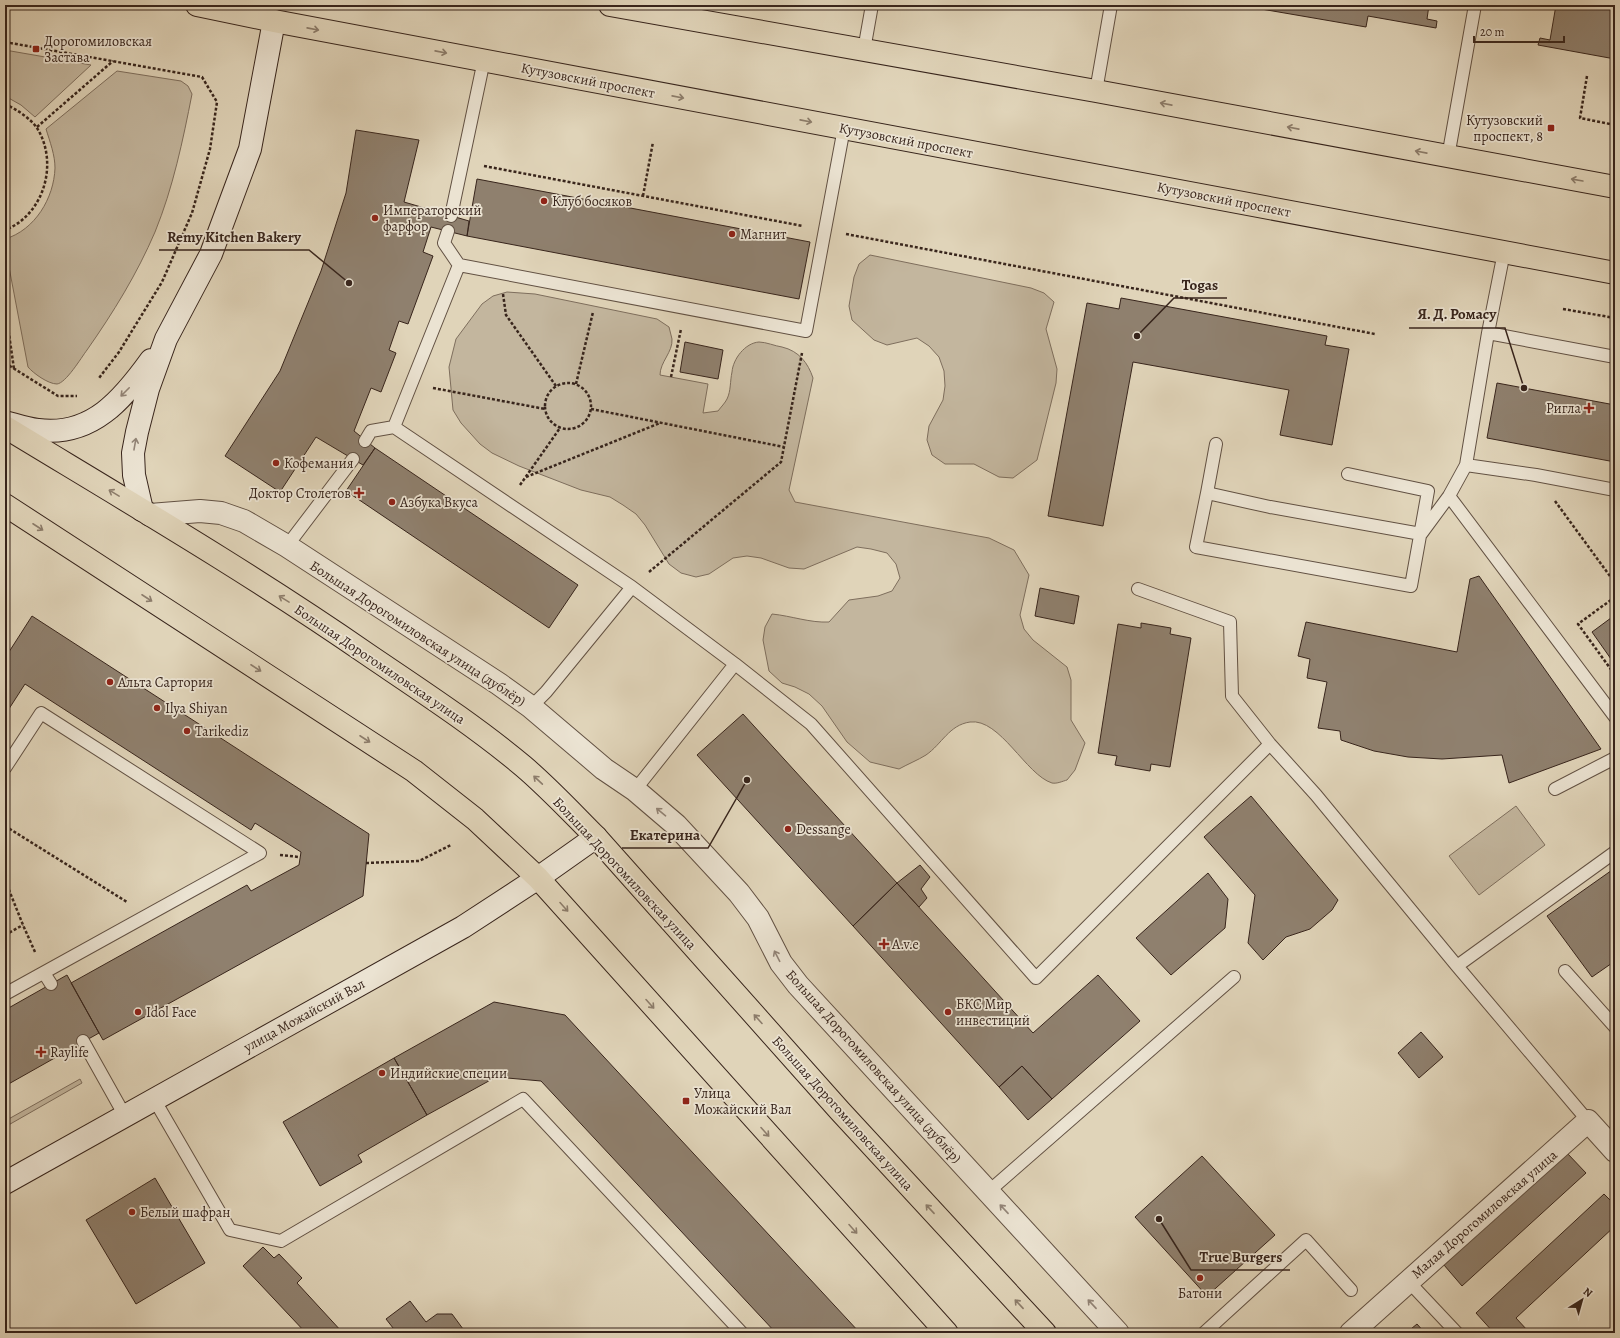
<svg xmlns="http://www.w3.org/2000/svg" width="1620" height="1338" font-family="Alegreya,serif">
	<rect width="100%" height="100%" fill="#e0d4b9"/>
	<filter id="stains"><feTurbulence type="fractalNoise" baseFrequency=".005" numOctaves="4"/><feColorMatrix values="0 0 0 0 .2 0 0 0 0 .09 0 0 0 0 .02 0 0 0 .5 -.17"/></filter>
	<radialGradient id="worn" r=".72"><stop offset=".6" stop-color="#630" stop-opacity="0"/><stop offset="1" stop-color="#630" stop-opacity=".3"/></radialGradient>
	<path fill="#c3b69e" stroke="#7e6e5d" d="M5 50 91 65 35 117 21 105 5 96Z
		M117 71 181 81 188 86 192 94C183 140 173 188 155 232 137 274 113 313 87 350 81 358 66 383 57 384 48 384 33 373 28 367L5 246V239C35 230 54 198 55 168 55 155 50 142 46 129Z
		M870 255 1031 288 1044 293 1054 302 1046 329 1057 369 1056 383 1037 460 1013 478 999 477 974 464H945L932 455 927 440 929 426 943 400 945 386 944 371 939 357 929 346 917 338 887 345 874 340 852 320 849 306 854 277 859 264Z
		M507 292 535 294 657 319 669 327C670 331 671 335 672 339 673 352 660 362 660 375L708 384 703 413 718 411C721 407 725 403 727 399 731 391 730 381 732 372 733 359 745 343 759 342 766 342 775 346 782 347 799 351 808 363 813 378L789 490 795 502 989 538 1014 550 1029 575 1020 615 1024 629 1033 640 1067 667 1071 680V720L1085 743 1075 770 1067 780C1063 781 1057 784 1052 783 1026 775 1000 718 970 722 949 725 942 744 926 755 918 760 908 764 899 769L870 762 847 742 822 706 809 694 795 687 782 683 769 671 763 640 765 627 772 614C792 616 810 623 829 622L849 600 878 596 892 591 900 578 896 564 887 553 871 549 857 547 804 569 789 568 761 558 747 556 733 558 709 574 696 577 681 573 669 564 645 525 636 514 623 505 610 497 581 490 519 466 492 453 480 444 461 423 453 410 449 367 456 339 482 304 493 296Z
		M1516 806 1545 845 1479 895 1449 856Z
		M80 1079 82 1083 5 1127V1121Z"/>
	<path fill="#8f806e" stroke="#38251c" d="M1238 5H1429L1427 19 1437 21 1436 28 1368 16 1366 27Z
		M1556 5H1615V59L1538 45 1540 38 1550 40Z
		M356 130 419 140 404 202 469 221 467 236 431 227 423 252 433 256 408 324 399 321 389 350 396 353 381 392 371 388 354 431 375 448 363 465 316 437 280 492 225 456 280 371 321 271 346 193Z
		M477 179 810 242 799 299 467 236Z
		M1121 298 1327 336 1325 345 1349 349 1332 445 1280 435 1289 390 1133 362 1103 526 1048 516 1087 303 1119 309Z
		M685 342 723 350 718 379 680 372Z
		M1497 383 1615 405V462L1487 438Z
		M375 448 578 585 549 628 346 491Z
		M1479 576 1601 749 1509 783 1502 755 1442 759 1408 757 1374 751 1341 740 1340 731 1318 728 1327 682 1307 678 1310 659 1298 656 1306 622 1457 652 1470 579Z
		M1040 588 1079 596 1074 624 1035 616Z
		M1615 615V656L1611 659 1592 632Z
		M32 616 369 834 363 896 103 1040 71 983 247 885 251 891 299 865 301 852 255 823 251 830 25 684 5 715V653L7 655Z
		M1141 623 1171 628 1170 634 1191 638 1170 767 1151 764 1150 771 1115 765 1117 756 1098 753 1118 624 1141 628Z
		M743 714 897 883 853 926 697 755Z
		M1251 796 1338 900 1332 910 1310 929 1286 937 1263 960 1248 943 1255 895 1204 837Z
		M920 865 930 877 921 889 927 898 919 907 897 883Z
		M1615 868V961L1592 977 1547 916Z
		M1208 873 1228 899 1225 928 1171 975 1136 938Z
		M897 883 1033 1033 1098 975 1140 1021 1052 1099 1022 1066 999 1087 853 926Z
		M67 975 99 1033 5 1086V1010Z
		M494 1002 565 1015 860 1333H776L541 1081 496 1077 427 1115 394 1058Z
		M1421 1032 1443 1057 1419 1078 1398 1053Z
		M394 1058 427 1115 358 1155 362 1162 320 1186 283 1122Z
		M1022 1066 1052 1099 1028 1120 999 1087Z
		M1567 1153 1586 1173 1462 1286 1444 1265Z
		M1202 1156 1275 1235 1207 1296 1135 1217Z
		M155 1178 205 1263 136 1304 86 1220Z
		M1604 1194 1615 1205V1226L1516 1318 1528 1331 1526 1333H1494L1476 1313Z
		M263 1247 274 1258 279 1254 302 1278 297 1283 343 1333H306L243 1266Z
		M410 1301 426 1322 437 1314H452L466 1333H397L386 1319Z
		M1417 1324 1425 1333H1406Z"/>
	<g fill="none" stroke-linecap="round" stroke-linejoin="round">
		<g stroke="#625143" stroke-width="14">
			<path id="lane" d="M864 50 872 5
				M1096 91 1111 5
				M1448 157 1475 5
				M451 216 484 60
				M448 231 444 243 459 265 806 331 844 128
				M1504 252 1488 333 1615 357
				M1488 333 1466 465 1536 475 1615 490
				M394 427 632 587 546 692 531 707
				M365 441 371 431 394 427 459 265
				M1216 444 1207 493 1270 507 1421 534 1449 496 1466 465
				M1207 493 1196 547 1411 586 1428 491 1348 474
				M1449 496 1615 717
				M287 546 353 459
				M632 587 735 664 811 724 1036 978 1270 744
				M1138 589 1230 622 1232 696 1270 744 1316 795 1457 966 1588 1121
				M5 768 41 713 260 853 5 994
				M1555 789 1615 758
				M635 790 735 664
				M1457 966 1615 852
				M1565 971 1615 1027
				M44 973 51 984
				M83 1041 125 1116
				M154 1099 230 1230 281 1241 523 1099 742 1333
				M988 1192 1234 977
				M1408 1281 1457 1333
				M1204 1333 1306 1240 1351 1290"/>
		</g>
		<g stroke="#625143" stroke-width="24">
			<path id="street" d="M150 515 200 511 221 513 244 521 287 546 499 684 531 707 604 769 635 790 676 825 739 893 758 918 781 963 798 985 1118 1333
				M1351 1333 1588 1121 1615 1151"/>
		</g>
		<g stroke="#38251c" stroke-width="24">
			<path id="secondary" d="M5 422C16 425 27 429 38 430 92 437 123 399 151 360
				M142 510 134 475 133 453 137 432 148 389 166 339 211 254 250 149 274 21
				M5 1183 463 927 538 878 596 837"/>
		</g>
		<g stroke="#38251c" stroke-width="24">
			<path id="primary" d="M197 5 274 21 1615 273
				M610 5 1096 91 1615 187
				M5 427C127 501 250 573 367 654 420 690 474 725 523 766 549 788 572 813 596 837L840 1111 1045 1333
				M5 505 414 771 475 819 538 878 947 1333"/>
		</g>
		<path stroke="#38251c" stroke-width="2.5" stroke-dasharray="3 2" stroke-linecap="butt" d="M5 42 202 77 217 102 210 149 192 213 162 282 119 352 99 378
			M1587 76 1580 118 1615 125
			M5 104C16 109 30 118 37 128 59 163 44 215 5 230
			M37 127 113 61
			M484 166 803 226
			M643 196 653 142
			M846 234 1375 334
			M503 294 506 315 556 386
			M5 306 14 369
			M1563 309 1615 318
			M5 363 58 396H77
			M671 377 681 329
			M545 406a23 23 0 1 1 46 0a23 23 0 1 1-46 0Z
			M576 384 593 312
			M433 388 545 409
			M591 409 784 447
			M526 477 660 423
			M520 485 560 428
			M1555 501 1615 583
			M649 572 781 462 802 353
			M1615 597 1578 624 1615 675
			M5 826 127 902
			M280 855 299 857
			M366 863 419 861 451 845
			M5 880 23 925 35 952
			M5 935 23 925"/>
		<use href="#lane" stroke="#ebe3d2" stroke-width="12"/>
		<use href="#street" stroke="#ebe3d2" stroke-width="22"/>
		<use href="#secondary" stroke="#ebe3d2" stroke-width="22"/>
		<use href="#primary" stroke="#e0d4b9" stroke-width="22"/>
	</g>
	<defs><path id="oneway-shaft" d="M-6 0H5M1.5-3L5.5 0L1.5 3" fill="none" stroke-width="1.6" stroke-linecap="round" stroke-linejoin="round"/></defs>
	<g stroke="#8c7c6a">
		<use href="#oneway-shaft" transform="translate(313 29) rotate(11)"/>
		<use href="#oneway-shaft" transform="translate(441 52) rotate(11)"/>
		<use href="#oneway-shaft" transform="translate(678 97) rotate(11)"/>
		<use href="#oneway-shaft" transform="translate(1166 104) rotate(-169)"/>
		<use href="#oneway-shaft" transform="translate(806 121) rotate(11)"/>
		<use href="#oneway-shaft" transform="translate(1293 128) rotate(-169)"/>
		<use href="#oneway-shaft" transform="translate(1421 152) rotate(-169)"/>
		<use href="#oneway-shaft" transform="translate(1577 180) rotate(-170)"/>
		<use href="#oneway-shaft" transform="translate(114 493) rotate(-149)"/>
		<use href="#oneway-shaft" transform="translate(38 527) rotate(33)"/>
		<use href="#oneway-shaft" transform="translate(147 598) rotate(33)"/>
		<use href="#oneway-shaft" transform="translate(284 599) rotate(-148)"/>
		<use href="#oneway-shaft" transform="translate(256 668) rotate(33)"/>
		<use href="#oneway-shaft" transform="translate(365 739) rotate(33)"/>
		<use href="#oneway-shaft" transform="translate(538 780) rotate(-137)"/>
		<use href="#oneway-shaft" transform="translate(564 907) rotate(48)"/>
		<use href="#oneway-shaft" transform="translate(650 1004) rotate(48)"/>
		<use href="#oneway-shaft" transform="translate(758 1019) rotate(-132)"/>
		<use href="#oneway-shaft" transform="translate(765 1132) rotate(48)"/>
		<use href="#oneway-shaft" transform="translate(930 1209) rotate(-133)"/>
		<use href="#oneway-shaft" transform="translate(853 1229) rotate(48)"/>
		<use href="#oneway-shaft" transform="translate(1019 1304) rotate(-133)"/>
	</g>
	<g stroke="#928477">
		<use href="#oneway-shaft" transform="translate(125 392) rotate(135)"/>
		<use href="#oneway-shaft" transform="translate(135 444) rotate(-80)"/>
		<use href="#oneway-shaft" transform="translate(661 812) rotate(-140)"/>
		<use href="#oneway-shaft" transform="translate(777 956) rotate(-117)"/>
		<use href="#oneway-shaft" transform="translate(1004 1209) rotate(-133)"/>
		<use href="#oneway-shaft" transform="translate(1092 1304) rotate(-133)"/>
	</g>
	<g fill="#8f2418" stroke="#ebe3d2" stroke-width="1.5">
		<rect x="32" y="45" width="8" height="8" rx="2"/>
		<rect x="1547" y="124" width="8" height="8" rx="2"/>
		<circle cx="544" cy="201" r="4"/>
		<circle cx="375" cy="218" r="4"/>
		<circle cx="732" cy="234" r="4"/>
		<path d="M1587 402h4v4h4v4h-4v4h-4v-4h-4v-4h4z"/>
		<circle cx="276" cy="463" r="4"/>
		<path d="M357 487h4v4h4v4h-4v4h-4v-4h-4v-4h4z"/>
		<circle cx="392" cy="502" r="4"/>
		<circle cx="110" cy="682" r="4"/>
		<circle cx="157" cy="708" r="4"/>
		<circle cx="187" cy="731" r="4"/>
		<circle cx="788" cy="829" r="4"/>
		<path d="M882 938h4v4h4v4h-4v4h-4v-4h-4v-4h4z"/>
		<circle cx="138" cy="1012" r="4"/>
		<circle cx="948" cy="1012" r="4"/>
		<path d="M39 1046h4v4h4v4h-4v4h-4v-4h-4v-4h4z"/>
		<circle cx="382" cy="1073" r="4"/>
		<rect x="682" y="1097" width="8" height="8" rx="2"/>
		<circle cx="132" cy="1212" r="4"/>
		<circle cx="1200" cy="1278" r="4"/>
	</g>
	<g text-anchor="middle" stroke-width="3.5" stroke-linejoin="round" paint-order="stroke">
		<g font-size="14" fill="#38251c" stroke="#ebe3d2" text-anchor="start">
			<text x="44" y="46">Дорогомиловская<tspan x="44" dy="16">Застава</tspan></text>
			<text x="1543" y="125" text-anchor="end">Кутузовский<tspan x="1543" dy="16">проспект, 8</tspan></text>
			<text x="552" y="206">Клуб босяков</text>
			<text x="383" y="215">Императорский<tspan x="383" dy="16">фарфор</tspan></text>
			<text x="740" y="239">Магнит</text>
			<text x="1581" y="413" text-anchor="end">Ригла</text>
			<text x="284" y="468">Кофемания</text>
			<text x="351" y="498" text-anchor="end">Доктор Столетов</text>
			<text x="400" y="507">Азбука Вкуса</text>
			<text x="118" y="687">Альта Сартория</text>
			<text x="165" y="713">Ilya Shiyan</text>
			<text x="195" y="736">Tarikediz</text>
			<text x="796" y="834">Dessange</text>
			<text x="892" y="949">A.v.e</text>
			<text x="956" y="1009">БКС Мир<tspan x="956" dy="16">инвестиций</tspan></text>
			<text x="146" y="1017">Idol Face</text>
			<text x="50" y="1057">Raylife</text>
			<text x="390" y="1078">Индийские специи</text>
			<text x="694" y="1098">Улица<tspan x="694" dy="16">Можайский Вал</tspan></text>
			<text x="140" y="1217">Белый шафран</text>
			<text x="1200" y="1298" text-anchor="middle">Батони</text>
		</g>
		<g font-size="14" fill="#38251c" stroke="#ebe3d2">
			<text transform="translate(588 80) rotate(11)" y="5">Кутузовский проспект</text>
			<text transform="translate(906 140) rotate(11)" y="5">Кутузовский проспект</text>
			<text transform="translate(1224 199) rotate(11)" y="5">Кутузовский проспект</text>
			<text transform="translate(418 633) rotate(33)" y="5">Большая Дорогомиловская улица (дублёр)</text>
			<text transform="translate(380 664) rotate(34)" y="5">Большая Дорогомиловская улица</text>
			<text transform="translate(625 873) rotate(47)" y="5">Большая Дорогомиловская улица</text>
			<text transform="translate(304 1015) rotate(-29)" y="5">улица Можайский Вал</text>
			<text transform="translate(874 1066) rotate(48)" y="5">Большая Дорогомиловская улица (дублёр)</text>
			<text transform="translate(843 1113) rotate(48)" y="5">Большая Дорогомиловская улица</text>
			<text transform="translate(1484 1214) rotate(-41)" y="5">Малая Дорогомиловская улица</text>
		</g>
	</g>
	<path fill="none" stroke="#38251c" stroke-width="1.5" d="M349 283L309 250H159M1137 336L1174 298H1227M1524 388L1505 328H1409M747 780L708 848H622M1159 1219L1191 1270H1290"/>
	<g fill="#38251c" stroke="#ebe3d2" stroke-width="1.5">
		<circle cx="349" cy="283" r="4"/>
		<circle cx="1137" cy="336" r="4"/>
		<circle cx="1524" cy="388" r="4"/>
		<circle cx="747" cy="780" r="4"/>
		<circle cx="1159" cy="1219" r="4"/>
	</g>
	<g font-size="15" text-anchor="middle" font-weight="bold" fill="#38251c" stroke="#ebe3d2" stroke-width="3.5" stroke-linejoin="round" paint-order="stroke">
		<text x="234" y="242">Remy Kitchen Bakery</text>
		<text x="1200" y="290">Togas</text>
		<text x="1457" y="319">Я. Д. Ромасу</text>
		<text x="665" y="840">Екатерина</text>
		<text x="1241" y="1262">True Burgers</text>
	</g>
	<rect width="1620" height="1338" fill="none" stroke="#e0d4b9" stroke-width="20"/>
	<rect x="6" y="6" width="1608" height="1326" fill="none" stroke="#38251c" stroke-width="2"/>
	<rect x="10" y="10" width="1600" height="1318" fill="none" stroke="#38251c"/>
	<g transform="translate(1582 1300) rotate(37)" stroke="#ebe3d2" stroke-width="3" paint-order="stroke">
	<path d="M0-3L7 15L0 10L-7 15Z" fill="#38251c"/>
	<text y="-6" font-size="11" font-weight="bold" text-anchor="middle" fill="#38251c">N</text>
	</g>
	<path d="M1474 36v6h90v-6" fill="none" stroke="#38251c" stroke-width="2"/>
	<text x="1480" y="36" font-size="12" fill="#38251c" stroke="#ebe3d2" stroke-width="3" paint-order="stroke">20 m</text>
	<rect width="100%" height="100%" filter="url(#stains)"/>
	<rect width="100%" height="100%" fill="url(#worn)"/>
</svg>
